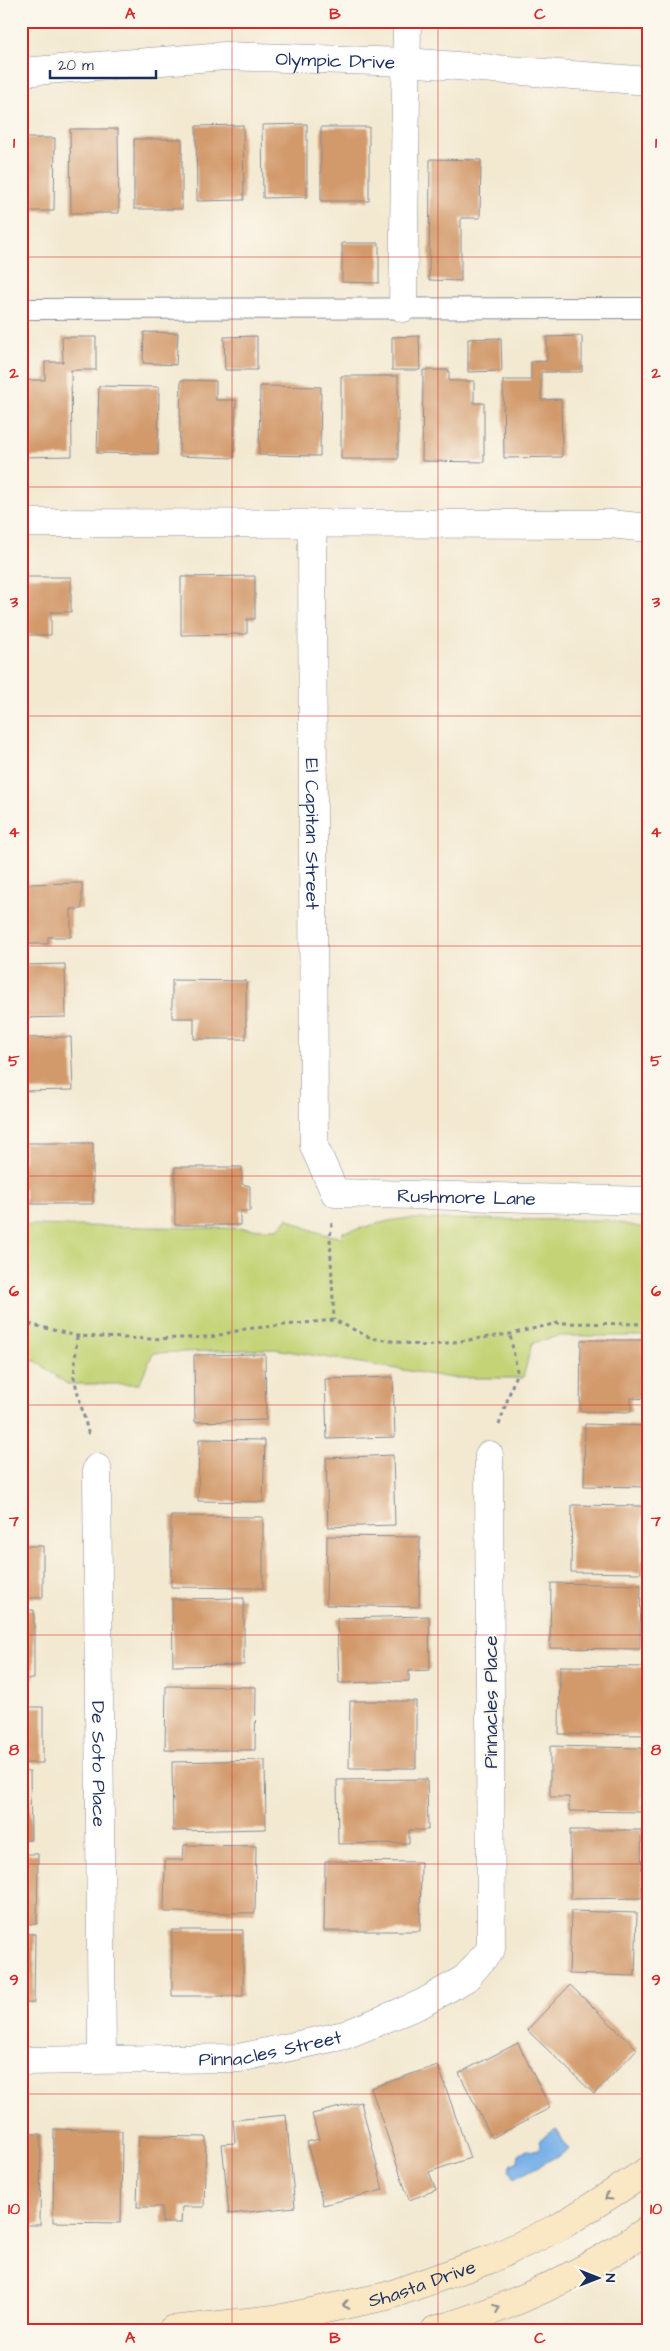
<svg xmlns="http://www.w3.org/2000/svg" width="670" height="2351" font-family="'Architects Daughter',sans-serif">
	<rect width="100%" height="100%" fill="#fbf7ec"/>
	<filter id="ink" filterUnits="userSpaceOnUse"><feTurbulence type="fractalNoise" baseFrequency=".02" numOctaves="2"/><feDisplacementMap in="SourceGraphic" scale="10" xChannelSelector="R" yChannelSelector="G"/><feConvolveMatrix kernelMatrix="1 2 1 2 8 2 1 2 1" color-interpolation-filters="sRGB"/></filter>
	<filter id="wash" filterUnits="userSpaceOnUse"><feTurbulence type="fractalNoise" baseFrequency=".0096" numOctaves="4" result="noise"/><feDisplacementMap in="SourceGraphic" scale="20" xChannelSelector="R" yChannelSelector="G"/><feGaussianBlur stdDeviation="1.12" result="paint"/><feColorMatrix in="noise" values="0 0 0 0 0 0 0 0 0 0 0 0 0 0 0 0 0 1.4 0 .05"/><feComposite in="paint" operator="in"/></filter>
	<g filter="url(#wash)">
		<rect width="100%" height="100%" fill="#f3e9d1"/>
		<path fill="#c3d375" stroke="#6f816a" d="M288 1218C306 1229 321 1235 342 1237L343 1232C363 1229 381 1221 402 1219L606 1220 649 1229V1336H558L532 1343 523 1378H452L275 1349 153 1353 139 1384H67L36 1361H21V1225L278 1229Z"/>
		<path fill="#78b0e8" stroke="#4a70a3" d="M556 2129 569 2150 514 2179 509 2170 512 2164 518 2161 519 2153 527 2150 538 2151 540 2145 539 2140Z"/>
		<g id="blocks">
			<path fill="#d2996b" d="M307 124V197L263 198 262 125Z
				M243 125 244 200 197 201 196 126Z
				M321 127H369V201H321Z
				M70 129H118L119 213H71Z
				M21 138H55L54 211H21Z
				M134 139H182V209H134Z
				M430 159 481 160 480 218H461V281L429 280Z
				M342 243H379V283L342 282Z
				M144 332 178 333 176 365 143 363Z
				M257 336V370H225L224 337Z
				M419 336 420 370H392V337Z
				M582 336V372H541V400L561 399 562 457 504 458 503 380H531V362L547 361V337Z
				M62 337H96V370H71L72 456 21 457V380H45V362H63Z
				M501 338 502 371 468 372V339Z
				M423 370H449V381H474V403H484V462L422 461Z
				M341 376H398V459H341Z
				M181 380 216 381V400H236L234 458 179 456Z
				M99 386 159 387 158 454 97 453Z
				M260 386 321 387 320 456 259 455Z
				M255 576V619H247V634L181 635V577Z
				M21 577H71V612H51V635H21Z
				M82 883V909H71V937H48V944H21V884Z
				M65 964 66 1017 21 1018V965Z
				M172 980 246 981V1039H194V1018H172Z
				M71 1037 73 1090 21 1091V1038Z
				M24 1143H93V1204H25V1189H21V1161H24Z
				M175 1167H242V1184L250 1186V1211H240V1225H175Z
				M581 1340H649V1399L631 1398V1412L580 1411Z
				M265 1354 266 1420 195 1422 194 1355Z
				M393 1377 395 1437 327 1439 325 1379Z
				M585 1424 649 1426V1487L584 1486Z
				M199 1439 265 1440 263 1502 198 1501Z
				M393 1455 395 1525 328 1527 326 1458Z
				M572 1505 642 1506 641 1573 571 1572Z
				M171 1516 263 1517V1588L171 1587Z
				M327 1536 420 1537 419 1607 326 1605Z
				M21 1546H43V1598H21Z
				M551 1583 641 1585 640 1649 550 1648Z
				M244 1598V1665L173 1666 172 1599Z
				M21 1610H34V1679H21Z
				M429 1616 430 1670 409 1671V1681L339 1683 337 1618Z
				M560 1666 649 1667V1735L559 1734Z
				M166 1686 256 1687 255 1750H165Z
				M350 1701H416V1768H349Z
				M21 1707H43V1763H21Z
				M550 1746 642 1748 641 1812 569 1811V1797H550Z
				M265 1760 266 1829 173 1831 172 1762Z
				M21 1771H30L31 1840H21Z
				M427 1779 428 1830H409V1843L338 1844 337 1780Z
				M570 1830H641L642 1898 571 1899Z
				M184 1845 256 1846 255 1913 164 1912 165 1860H183Z
				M21 1854H38L37 1924H21Z
				M325 1861 421 1862 420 1931H324Z
				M571 1911 637 1913 635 1976 569 1974Z
				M172 1930H243V1996H172Z
				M21 1934H35L34 2003H21Z
				M570 1985 637 2049 594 2094 527 2030Z
				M518 2043 550 2108 492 2138 459 2073Z
				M438 2065 470 2158 429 2172 436 2190 409 2200 371 2088Z
				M361 2102 383 2190 323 2205 307 2142 319 2139 312 2114Z
				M286 2115 295 2207 229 2214 222 2144 235 2143 233 2120Z
				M54 2129 122 2131 121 2223 53 2222Z
				M21 2134H41L40 2225H21Z
				M139 2136 206 2137 204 2207H182L181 2223H162V2207H137Z"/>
		</g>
	</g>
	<g filter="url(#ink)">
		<use href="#blocks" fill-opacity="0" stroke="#878c98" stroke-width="1"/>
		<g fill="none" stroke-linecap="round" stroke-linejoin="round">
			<g stroke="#878c98" stroke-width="22">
				<path id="lane" d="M21 309 649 308"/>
			</g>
			<g stroke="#878c98" stroke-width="29">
				<g id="street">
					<path id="s1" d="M21 72 225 56 406 62 649 81"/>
					<path d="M403 308 407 21"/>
					<path d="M21 523 610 524 649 528"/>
					<path id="s2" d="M312 523 314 1146 335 1193 649 1201"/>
					<path id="s3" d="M97 1468 102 2059"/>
					<path id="s4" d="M21 2061 239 2058 345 2035 421 2004 466 1978 491 1949 489 1455"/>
				</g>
			</g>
			<g stroke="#878c98" stroke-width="29">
				<g id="secondary">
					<path id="s5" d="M172 2330 283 2318 387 2296 491 2259 561 2226 649 2170"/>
					<path d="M435 2330C510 2308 584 2273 649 2229"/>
				</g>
			</g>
			<path stroke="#878c98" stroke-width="3" stroke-dasharray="4 4" stroke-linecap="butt" d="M332 1223 330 1238 334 1320
				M21 1322 77 1336 149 1339 211 1337 245 1329 334 1320 371 1338 426 1346 510 1334 558 1323 649 1324
				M77 1336 74 1378 89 1436
				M499 1425 517 1371 510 1334"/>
			<use href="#lane" stroke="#fff" stroke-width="20"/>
			<use href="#street" stroke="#fff" stroke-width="28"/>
			<use href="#secondary" stroke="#fae7c3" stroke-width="28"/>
		</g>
		<defs><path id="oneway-chevron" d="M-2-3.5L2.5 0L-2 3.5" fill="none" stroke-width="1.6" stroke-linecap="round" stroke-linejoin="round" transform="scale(1.25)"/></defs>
		<g stroke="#8a8b90">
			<use href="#oneway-chevron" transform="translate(608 2197) rotate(148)"/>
			<use href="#oneway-chevron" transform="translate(346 2305) rotate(168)"/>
			<use href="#oneway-chevron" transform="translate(497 2308) rotate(-22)"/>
		</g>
	</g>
	<path fill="none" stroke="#d62828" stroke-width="1" stroke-opacity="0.55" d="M232 21V2330M438 21V2330M21 257H649M21 487H649M21 716H649M21 946H649M21 1176H649M21 1405H649M21 1635H649M21 1864H649M21 2094H649"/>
	<g text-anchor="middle" stroke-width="4" stroke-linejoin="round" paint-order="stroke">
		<g font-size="19" fill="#1b2f5e" stroke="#fbf7ec">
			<text dy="7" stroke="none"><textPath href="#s1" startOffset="315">Olympic Drive</textPath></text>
			<text dy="7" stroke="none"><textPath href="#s2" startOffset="311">El Capitan Street</textPath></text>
			<text dy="7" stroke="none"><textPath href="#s2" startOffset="806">Rushmore Lane</textPath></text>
			<text transform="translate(490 1702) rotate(-90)" y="7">Pinnacles Place</text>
			<text dy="7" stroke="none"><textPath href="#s3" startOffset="296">De Soto Place</textPath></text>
			<text dy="7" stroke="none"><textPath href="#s4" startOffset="250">Pinnacles Street</textPath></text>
			<text dy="7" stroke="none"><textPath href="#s5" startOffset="255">Shasta Drive</textPath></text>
		</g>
	</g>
	<rect width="670" height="2351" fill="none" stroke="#fbf7ec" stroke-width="55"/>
	<g transform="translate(598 2278) rotate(90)" stroke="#fbf7ec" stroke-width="4" paint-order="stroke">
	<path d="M0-4L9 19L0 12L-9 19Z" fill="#1b2f5e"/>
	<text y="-8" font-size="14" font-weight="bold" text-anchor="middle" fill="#1b2f5e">N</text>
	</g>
	<path d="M50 70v8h106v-8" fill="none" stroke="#1b2f5e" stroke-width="2.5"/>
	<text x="58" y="70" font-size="15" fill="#1b2f5e" stroke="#fbf7ec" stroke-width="4" paint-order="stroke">20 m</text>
	<rect x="28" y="28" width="614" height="2296" fill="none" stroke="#d62828" stroke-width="2"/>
	<g font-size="16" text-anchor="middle" font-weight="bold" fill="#d62828">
		<text x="130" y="19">A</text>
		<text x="335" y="19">B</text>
		<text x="540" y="19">C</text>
		<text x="14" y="148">1</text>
		<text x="656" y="148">1</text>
		<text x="14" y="378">2</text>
		<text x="656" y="378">2</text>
		<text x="14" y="607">3</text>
		<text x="656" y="607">3</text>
		<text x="14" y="837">4</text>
		<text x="656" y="837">4</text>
		<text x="14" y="1066">5</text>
		<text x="656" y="1066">5</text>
		<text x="14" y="1296">6</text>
		<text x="656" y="1296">6</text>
		<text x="14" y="1526">7</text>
		<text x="656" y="1526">7</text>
		<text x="14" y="1755">8</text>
		<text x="656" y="1755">8</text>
		<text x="14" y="1985">9</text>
		<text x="656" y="1985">9</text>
		<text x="14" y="2214">10</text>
		<text x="656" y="2214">10</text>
		<text x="130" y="2343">A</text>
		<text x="335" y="2343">B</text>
		<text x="540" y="2343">C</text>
	</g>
</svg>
